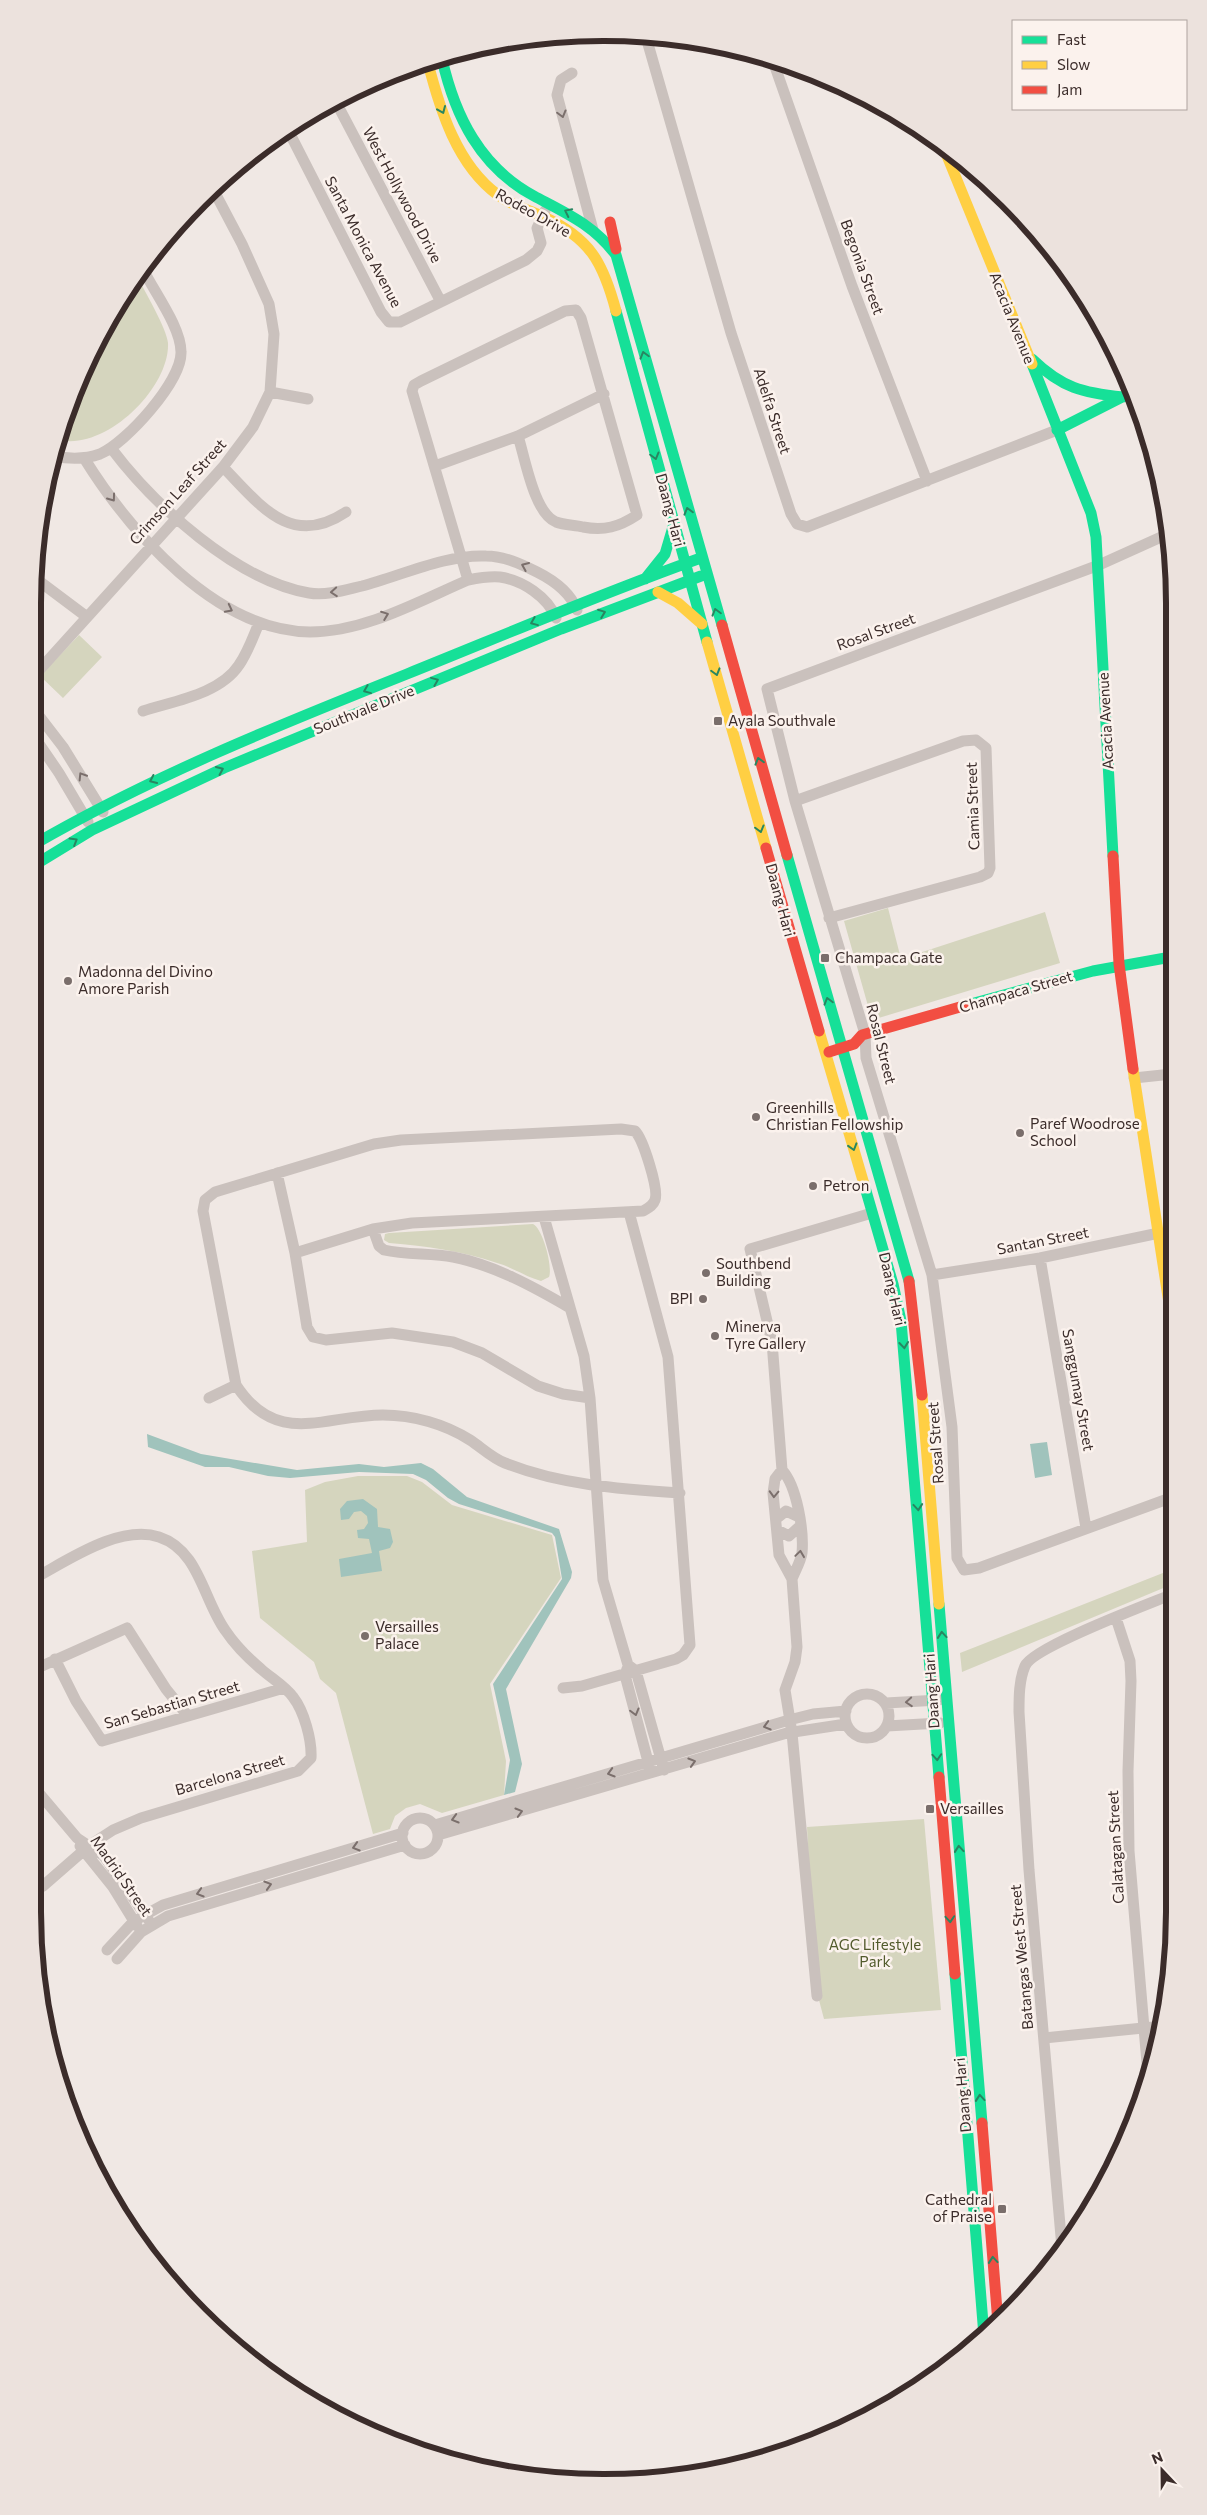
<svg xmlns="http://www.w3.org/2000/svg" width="1207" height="2515" font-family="Commissioner,sans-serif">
	<rect width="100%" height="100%" fill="#f0e8e4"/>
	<path fill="#d5d5be" d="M137 276C144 290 167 329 168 343 170 388 106 451 59 440L76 385 129 286Z
		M79 635 102 657 63 698 40 676Z
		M888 908 901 959 1045 912 1060 963 872 1020 844 921Z
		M533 1224C543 1229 553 1267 549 1277L541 1281C526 1277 512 1267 497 1263 462 1251 427 1246 389 1243L384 1240 385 1234 389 1233Z
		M358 1476H407L422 1482 452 1505 552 1535 561 1578 490 1684 506 1761 504 1795 442 1813 420 1804 406 1808 395 1816 390 1829 373 1834 336 1693 320 1679 314 1662 260 1618 252 1551 307 1542 305 1490 325 1482Z
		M1173 1569V1584L962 1672 960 1653Z
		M924 1819 941 2010 824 2019 815 1985 807 1827Z"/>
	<path fill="#a0c3bc" d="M147 1434 201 1454 297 1470 359 1464 384 1467 421 1463 433 1469 467 1497 559 1529 572 1572 571 1578 506 1689 522 1764 515 1792 504 1795 510 1760 493 1684 562 1579 555 1537 552 1533 459 1504 448 1498 426 1480 413 1474 359 1472 290 1478 268 1476 229 1467H205L148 1447Z
		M1047 1442 1052 1475 1035 1478 1030 1444Z
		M363 1499 377 1509 378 1527 390 1529 393 1542 390 1548 379 1551 382 1571 341 1577 339 1559 372 1553 369 1539 358 1538 357 1530 364 1529 368 1523 367 1516 361 1511 354 1512 349 1519 341 1520 340 1509 347 1501Z"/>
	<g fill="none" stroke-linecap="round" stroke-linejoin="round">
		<path stroke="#cac1bd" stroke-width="11" d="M646 37 731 333 791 514 797 524 807 527 1057 430
			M773 61 852 286 927 481
			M572 73 561 80 557 95 593 230
			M336 102 441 302
			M287 128 381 312 389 322H400L526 260 537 251 541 243 537 228 545 211
			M270 392 308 399
			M111 448C154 505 237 581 309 593 326 596 345 590 362 586 400 576 447 554 486 556 504 556 521 564 537 572 553 580 570 592 577 610
			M54 456C69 459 86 459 100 454 126 443 182 381 181 352 181 327 154 292 143 269
			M84 458C130 532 216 631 310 632 365 632 419 601 468 580 478 578 489 576 500 577 522 580 548 597 556 618
			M435 466 518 436 604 394
			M223 467C260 505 291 549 346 512
			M1170 533 1099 565 767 689 795 801 865 1034 866 1058 932 1275 952 1427 957 1558 964 1570 979 1568 1173 1497
			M35 578 87 617
			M468 580 412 391 414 385 421 381 565 311 576 310 581 318 637 515C619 527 604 531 583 527 574 525 564 525 556 522 534 513 525 458 518 436
			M33 677 223 467 253 427 270 392 274 334 269 304 242 244 213 189
			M33 708 63 747 103 812
			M143 711C174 701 220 694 239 665 248 652 253 637 259 623
			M33 735 59 773 88 822
			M795 801 963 741 976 740 986 748 990 868 988 873 980 877 829 918
			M1134 1078 1172 1074
			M277 1173 295 1253 307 1327 313 1337 326 1340 392 1333 453 1342 482 1353 538 1386 563 1394 590 1398
			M544 1217 584 1356 590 1398 603 1580 628 1665 636 1671 664 1770
			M373 1229 379 1246 384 1250C406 1255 431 1253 453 1257 494 1265 534 1287 570 1308
			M295 1253 373 1229 412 1223 643 1211C648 1208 653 1206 655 1200 659 1189 643 1139 635 1131L621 1129 401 1140 374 1144 215 1192 205 1200 203 1211 236 1385C277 1448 324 1415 383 1415 413 1415 445 1424 470 1440 481 1447 492 1458 505 1463 560 1485 620 1489 680 1493
			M1040 1258 1086 1528
			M932 1275 1040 1258 1159 1233
			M209 1398 236 1385
			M782 1470 775 1479 773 1493 779 1555 792 1579 797 1647 795 1662 785 1690 792 1733 817 1996
			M776 1519 786 1511 799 1517
			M777 1530 789 1536 799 1527
			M792 1579C795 1571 801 1561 802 1553 804 1531 797 1486 782 1470L772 1342 750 1249 872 1213
			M1116 1618 1130 1661 1131 1681 1128 1771 1129 1851 1148 2075
			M55 1659 76 1701 102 1741 284 1688
			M627 1669 625 1675 650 1769
			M33 1670 127 1628 166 1689 187 1715
			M563 1688 582 1686 676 1659 683 1655 690 1645 668 1357 629 1212
			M845 1716a22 22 0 1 1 44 0a22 22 0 1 1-44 0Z
			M886 1703 939 1700
			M887 1726 940 1723
			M33 1786 77 1838 104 1856 148 1919
			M402 1836a18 18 0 1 1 36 0a18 18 0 1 1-36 0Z
			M435 1825 789 1720 813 1714 846 1711
			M438 1835 787 1733 846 1724
			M80 1846 113 1887 137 1926
			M33 1891 43 1886 90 1845 113 1830 141 1818 298 1771 311 1758C312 1740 304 1711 293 1697 285 1686 271 1678 261 1669 248 1658 235 1645 225 1630 203 1599 199 1550 159 1537 119 1524 67 1561 33 1579
			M107 1950 134 1921 163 1905 403 1833
			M117 1959 141 1932 168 1916 405 1845
			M1044 2038 1163 2026
			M1062 2248 1029 1870 1019 1712C1019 1697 1019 1680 1025 1666 1033 1647 1149 1604 1173 1594"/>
		<path stroke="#16e098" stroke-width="11" d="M442 59C455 116 480 167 534 196 566 213 594 225 616 255L722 625
			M616 311 707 642
			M1032 359C1062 388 1083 393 1123 397
			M1032 364 1091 513 1096 537 1113 856
			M1057 430 1122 397
			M645 579 665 554 673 527
			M33 845C152 776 279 725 407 674 504 635 600 594 698 559
			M787 855 909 1281
			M33 866 92 830 224 768 561 629 701 576
			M967 1005 1093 971 1171 957
			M864 1184 893 1284 901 1321 939 1777
			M939 1604 982 2123
			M955 1974 984 2336"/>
		<path stroke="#ffcf43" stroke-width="11" d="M428 63C440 110 457 165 498 195 512 206 527 209 542 216 590 238 603 262 616 311
			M943 146 1032 364
			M658 592 678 603 702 624
			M707 642 766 848
			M819 1031 864 1184
			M1133 1069 1172 1323
			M922 1395 939 1604"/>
		<path stroke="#f24e42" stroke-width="11" d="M610 222 616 249
			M722 625 787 855
			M766 848 819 1031
			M1113 856 1119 964 1133 1069
			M829 1052 854 1044 862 1035 967 1005
			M909 1281 922 1395
			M939 1777 955 1974
			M982 2123 998 2323"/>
	</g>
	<defs><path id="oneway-chevron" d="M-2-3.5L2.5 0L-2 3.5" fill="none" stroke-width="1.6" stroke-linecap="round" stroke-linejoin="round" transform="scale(1.25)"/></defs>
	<g stroke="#288661">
		<use href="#oneway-chevron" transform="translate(442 110) rotate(67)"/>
		<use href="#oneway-chevron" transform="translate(568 212) rotate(-154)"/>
		<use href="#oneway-chevron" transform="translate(644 355) rotate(-106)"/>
		<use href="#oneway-chevron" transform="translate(655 456) rotate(75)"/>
		<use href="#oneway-chevron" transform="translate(688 511) rotate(-106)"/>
		<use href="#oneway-chevron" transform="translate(716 612) rotate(-106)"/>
		<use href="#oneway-chevron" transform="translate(602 613) rotate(-21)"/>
		<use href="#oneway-chevron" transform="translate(534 622) rotate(158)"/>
		<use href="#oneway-chevron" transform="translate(716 672) rotate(74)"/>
		<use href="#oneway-chevron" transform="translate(435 681) rotate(-22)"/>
		<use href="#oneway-chevron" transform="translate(367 690) rotate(158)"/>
		<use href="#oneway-chevron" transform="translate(759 761) rotate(-106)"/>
		<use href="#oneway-chevron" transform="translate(220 770) rotate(-24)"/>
		<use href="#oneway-chevron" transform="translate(153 780) rotate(155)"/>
		<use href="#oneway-chevron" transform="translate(760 829) rotate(75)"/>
		<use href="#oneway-chevron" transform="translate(74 841) rotate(-31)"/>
		<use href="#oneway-chevron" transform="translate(828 1001) rotate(-106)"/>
		<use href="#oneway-chevron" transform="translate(853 1147) rotate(73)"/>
		<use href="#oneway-chevron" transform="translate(904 1345) rotate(84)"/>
		<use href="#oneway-chevron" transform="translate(918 1507) rotate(85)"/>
		<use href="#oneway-chevron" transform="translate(942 1635) rotate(-95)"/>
		<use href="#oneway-chevron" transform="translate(937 1757) rotate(86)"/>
		<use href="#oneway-chevron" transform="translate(959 1849) rotate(-95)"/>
		<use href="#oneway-chevron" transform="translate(950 1919) rotate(86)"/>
		<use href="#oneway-chevron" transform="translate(980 2098) rotate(-95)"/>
		<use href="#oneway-chevron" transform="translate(993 2260) rotate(-95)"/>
	</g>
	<g stroke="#7b6f6c">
		<use href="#oneway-chevron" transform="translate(562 114) rotate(75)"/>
		<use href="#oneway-chevron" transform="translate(112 498) rotate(54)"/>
		<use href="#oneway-chevron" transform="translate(525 566) rotate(-157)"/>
		<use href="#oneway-chevron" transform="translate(334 592) rotate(176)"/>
		<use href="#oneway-chevron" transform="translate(229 609) rotate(27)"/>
		<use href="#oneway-chevron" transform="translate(385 615) rotate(-21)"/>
		<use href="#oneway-chevron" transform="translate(82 776) rotate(-122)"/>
		<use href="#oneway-chevron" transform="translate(774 1494) rotate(92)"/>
		<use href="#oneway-chevron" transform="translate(800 1554) rotate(-82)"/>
		<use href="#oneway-chevron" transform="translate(909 1702) rotate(176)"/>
		<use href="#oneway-chevron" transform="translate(635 1712) rotate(75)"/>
		<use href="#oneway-chevron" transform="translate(767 1726) rotate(164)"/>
		<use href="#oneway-chevron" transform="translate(692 1762) rotate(-17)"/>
		<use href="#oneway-chevron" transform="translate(611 1773) rotate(164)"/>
		<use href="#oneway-chevron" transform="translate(519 1812) rotate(-16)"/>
		<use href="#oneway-chevron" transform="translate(455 1819) rotate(164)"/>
		<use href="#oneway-chevron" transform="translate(356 1847) rotate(163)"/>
		<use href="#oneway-chevron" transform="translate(268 1885) rotate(-17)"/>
		<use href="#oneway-chevron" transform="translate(200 1893) rotate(164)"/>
	</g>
	<g fill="#7a6e6b" stroke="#fbf2ed" stroke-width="2">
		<rect x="713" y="716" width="10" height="10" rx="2.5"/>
		<rect x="820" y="953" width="10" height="10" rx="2.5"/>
		<circle cx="68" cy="981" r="5"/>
		<circle cx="756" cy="1117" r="5"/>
		<circle cx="1020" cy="1133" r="5"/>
		<circle cx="813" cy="1186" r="5"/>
		<circle cx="706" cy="1273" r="5"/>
		<circle cx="703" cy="1299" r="5"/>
		<circle cx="715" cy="1336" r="5"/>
		<circle cx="365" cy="1636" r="5"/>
		<rect x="925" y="1804" width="10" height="10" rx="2.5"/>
		<rect x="997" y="2204" width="10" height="10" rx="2.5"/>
	</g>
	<g text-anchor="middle" stroke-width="5" stroke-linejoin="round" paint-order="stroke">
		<g font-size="15" fill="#3b2c2a" stroke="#fbf2ed">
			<text transform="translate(402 195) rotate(62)" y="5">West Hollywood Drive</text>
			<text transform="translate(533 213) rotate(29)" y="5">Rodeo Drive</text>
			<text transform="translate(363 242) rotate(62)" y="5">Santa Monica Avenue</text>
			<text transform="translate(862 267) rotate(70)" y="5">Begonia Street</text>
			<text transform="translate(1012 318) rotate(68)" y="5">Acacia Avenue</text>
			<text transform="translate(772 411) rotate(72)" y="5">Adelfa Street</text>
			<text transform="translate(178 492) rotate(-48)" y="5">Crimson Leaf Street</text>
			<text transform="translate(670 510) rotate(75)" y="5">Daang Hari</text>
			<text transform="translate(876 632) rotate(-20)" y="5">Rosal Street</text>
			<text transform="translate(364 710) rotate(-22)" y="5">Southvale Drive</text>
			<text transform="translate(1106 721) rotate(-93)" y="5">Acacia Avenue</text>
			<text transform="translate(973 806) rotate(-92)" y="5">Camia Street</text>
			<text transform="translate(780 900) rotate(75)" y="5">Daang Hari</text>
			<text transform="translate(1016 992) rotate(-16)" y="5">Champaca Street</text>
			<text transform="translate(881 1044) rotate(76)" y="5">Rosal Street</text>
			<text transform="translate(1043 1241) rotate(-11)" y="5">Santan Street</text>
			<text transform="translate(892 1289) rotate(77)" y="5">Daang Hari</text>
			<text transform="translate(1078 1390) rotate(80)" y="5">Sanggumay Street</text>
			<text transform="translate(936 1443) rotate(-94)" y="5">Rosal Street</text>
			<text transform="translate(932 1691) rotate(-94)" y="5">Daang Hari</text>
			<text transform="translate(172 1705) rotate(-16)" y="5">San Sebastian Street</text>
			<text transform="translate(230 1775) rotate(-16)" y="5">Barcelona Street</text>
			<text transform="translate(1116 1847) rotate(-93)" y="5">Calatagan Street</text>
			<text transform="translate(121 1876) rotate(55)" y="5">Madrid Street</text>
			<text transform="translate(1022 1957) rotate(-95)" y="5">Batangas West Street</text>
			<text transform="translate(963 2095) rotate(-95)" y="5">Daang Hari</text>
		</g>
		<g font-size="15" fill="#3b2c2a" stroke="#fbf2ed" text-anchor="start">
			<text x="728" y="726">Ayala Southvale</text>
			<text x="835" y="963">Champaca Gate</text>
			<text x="78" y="977">Madonna del Divino<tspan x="78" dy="17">Amore Parish</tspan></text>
			<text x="766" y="1113">Greenhills<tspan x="766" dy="17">Christian Fellowship</tspan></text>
			<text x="1030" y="1129">Paref Woodrose<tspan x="1030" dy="17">School</tspan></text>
			<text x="823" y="1191">Petron</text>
			<text x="716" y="1269">Southbend<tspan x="716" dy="17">Building</tspan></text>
			<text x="693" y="1304" text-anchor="end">BPI</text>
			<text x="725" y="1332">Minerva<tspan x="725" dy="17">Tyre Gallery</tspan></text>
			<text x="375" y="1632">Versailles<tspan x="375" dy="17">Palace</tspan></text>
			<text x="940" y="1814">Versailles</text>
			<text x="992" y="2205" text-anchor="end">Cathedral<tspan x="992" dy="17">of Praise</tspan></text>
		</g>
		<g font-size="15" fill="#525b2c" stroke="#fbf2ed">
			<text x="875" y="1950">AGC Lifestyle<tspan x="875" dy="17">Park</tspan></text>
		</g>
	</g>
	<path d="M0 0H1207V2515H0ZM603 41H604A562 562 0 0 1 1166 603V1912A562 562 0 0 1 604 2474H603A562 562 0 0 1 41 1912V603A562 562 0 0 1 603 41Z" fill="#ece2dd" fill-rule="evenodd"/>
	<path fill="none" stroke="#3b2c2a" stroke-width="6" d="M603 41H604A562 562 0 0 1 1166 603V1912A562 562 0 0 1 604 2474H603A562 562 0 0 1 41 1912V603A562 562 0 0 1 603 41Z"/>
	<rect x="1012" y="20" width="175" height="90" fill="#fbf2ed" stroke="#aea39f"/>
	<rect x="1022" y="36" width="25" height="8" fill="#16e098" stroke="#aea39f"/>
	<text x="1057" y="45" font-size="15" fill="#3b2c2a">Fast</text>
	<rect x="1022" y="61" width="25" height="8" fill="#ffcf43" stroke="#aea39f"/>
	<text x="1057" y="70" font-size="15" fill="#3b2c2a">Slow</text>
	<rect x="1022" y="86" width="25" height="8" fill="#f24e42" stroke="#aea39f"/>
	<text x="1057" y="95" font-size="15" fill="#3b2c2a">Jam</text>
	<g transform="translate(1162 2470) rotate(338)" stroke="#fbf2ed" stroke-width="4" paint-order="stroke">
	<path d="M0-4L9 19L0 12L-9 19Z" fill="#3b2c2a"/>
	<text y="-8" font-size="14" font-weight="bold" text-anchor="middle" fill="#3b2c2a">N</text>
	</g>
</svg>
